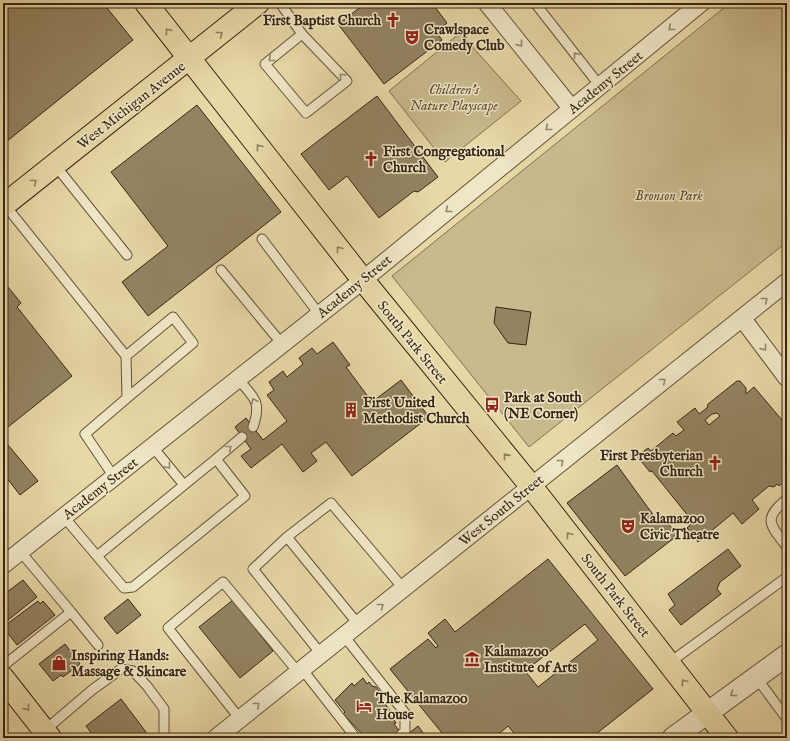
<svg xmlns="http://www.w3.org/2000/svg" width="790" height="741" font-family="'IM FELL English',serif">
	<rect width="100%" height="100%" fill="#e7d8a6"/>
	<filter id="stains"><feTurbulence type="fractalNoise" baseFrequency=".005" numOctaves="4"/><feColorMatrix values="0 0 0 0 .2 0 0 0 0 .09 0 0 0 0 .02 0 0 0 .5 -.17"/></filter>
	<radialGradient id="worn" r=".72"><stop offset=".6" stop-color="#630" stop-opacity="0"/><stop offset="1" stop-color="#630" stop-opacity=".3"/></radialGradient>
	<path fill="#c9ba8e" stroke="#807052" d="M730 3H787V242L529 447 392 276Z
		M460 33 521 101 445 162 389 91Z"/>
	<path fill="#938361" stroke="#372616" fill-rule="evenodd" d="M3 3H103L133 40 6 142 3 139Z
		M366 3H432L447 23 436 32 442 40 384 84 338 24Z
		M377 96 438 177 418 192 414 191 379 218 347 176 329 190 301 154Z
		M197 105 281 212 148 316 122 282 168 246 111 172Z
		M3 281 21 303 17 307 72 376 3 431Z
		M496 307 531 312 526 345 508 343 494 323Z
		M333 342 350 365 346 367 372 402 401 380 429 417 352 476 326 442 311 453 317 461 303 472 282 444 251 468 241 456 251 449 235 427 246 418 263 440 287 421 267 395 274 390 269 382 283 371 287 377 303 364 299 358 312 348 317 354Z
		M737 381H740L746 388V394L754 387 787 426V479L779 486 777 484 774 487 769 486 752 500 759 509 742 524 733 513 698 542 687 528 693 522 652 471 650 472 637 456 648 448 651 451 673 433 676 436 684 430 677 422 695 408 699 414 707 408 708 404ZM717 413 720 416 709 425 705 420 712 414Z
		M8 445 38 481 20 495 3 473V450Z
		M617 465 654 516 659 513 678 535 625 576 567 503Z
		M728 549 741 566 720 582 717 589 721 594 681 625 669 610 675 605 668 594Z
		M548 559 653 689 591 738H518L508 726 494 738H446L390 669 428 639 436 648 438 646 428 633 445 619 455 632ZM585 624 598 640 538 687 525 671Z
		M23 580 37 597 3 624V595Z
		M128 599 141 615 117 634 104 618Z
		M233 600 273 651 240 678 199 627Z
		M38 601 40 604 43 601 55 615 17 645 3 627Z
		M65 644 80 664 63 677 61 675 53 681 39 664Z
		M363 678 367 684 369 682 372 686 376 687 379 691V696L396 718 394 720 396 723 394 724 400 732 393 738H366L343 714 345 712 335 700 352 683 354 686Z
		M121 699 146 732 138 738H95L86 726Z
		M418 726 427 738H403Z"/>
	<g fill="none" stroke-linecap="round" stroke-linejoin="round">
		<g stroke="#63523a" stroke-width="11">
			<path id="service" d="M280 3 302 34 347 81 306 113 265 64 302 34
				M535 3 600 86
				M55 165 127 255
				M5 205 126 356 127 398 85 434 114 477
				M262 239 319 314
				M221 270 282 344
				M126 356 173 317 193 343 127 398
				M238 379C254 398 262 401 253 427
				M152 446 184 485
				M216 459 242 437
				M787 499C762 519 770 525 787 547
				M64 517 124 588 133 587 245 496 216 459 97 556
				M287 537 253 569 321 654
				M71 612 98 645
				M358 624 287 537 331 503 403 588
				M344 636 405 713V731L398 738
				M669 663 787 577
				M3 666 71 612 20 551
				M302 669 356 738
				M756 677 787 719
				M240 719 168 628 223 582 298 672
				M44 731 92 690 121 669 133 671 147 686 164 709V738"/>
		</g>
		<g stroke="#63523a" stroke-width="19">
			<path id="minor" d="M487 3 572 109
				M742 318 787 378
				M3 565 363 280 701 3
				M216 738 787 282"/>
		</g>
		<g stroke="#63523a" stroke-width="23">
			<path id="tertiary" d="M673 738 787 655"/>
		</g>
		<g stroke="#372616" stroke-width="24">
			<path id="primary" d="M146 3 363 280 531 486 727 738
				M3 206 258 3
				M3 678 50 738"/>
		</g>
		<use href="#service" stroke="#efe6c5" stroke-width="9"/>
		<use href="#minor" stroke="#efe6c5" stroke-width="17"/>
		<use href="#tertiary" stroke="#efe6c5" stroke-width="21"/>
		<use href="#primary" stroke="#e7d8a6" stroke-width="22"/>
	</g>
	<defs><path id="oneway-chevron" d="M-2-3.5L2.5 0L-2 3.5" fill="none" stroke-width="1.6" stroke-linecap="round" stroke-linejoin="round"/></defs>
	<g stroke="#93866e">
		<use href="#oneway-chevron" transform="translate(671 28) rotate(141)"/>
		<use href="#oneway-chevron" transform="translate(520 44) rotate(51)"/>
		<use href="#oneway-chevron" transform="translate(576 55) rotate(-128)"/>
		<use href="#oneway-chevron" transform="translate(271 59) rotate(141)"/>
		<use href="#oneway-chevron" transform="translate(342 76) rotate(-133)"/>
		<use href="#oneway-chevron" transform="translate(548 128) rotate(141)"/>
		<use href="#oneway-chevron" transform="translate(448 210) rotate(141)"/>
		<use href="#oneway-chevron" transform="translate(765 300) rotate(-39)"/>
		<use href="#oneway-chevron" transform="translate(764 348) rotate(53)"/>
		<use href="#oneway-chevron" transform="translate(663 381) rotate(-39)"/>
		<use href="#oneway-chevron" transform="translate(254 401) rotate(-114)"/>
		<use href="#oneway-chevron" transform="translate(229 448) rotate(-39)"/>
		<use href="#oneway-chevron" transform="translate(561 462) rotate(-39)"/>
		<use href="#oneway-chevron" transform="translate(168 466) rotate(50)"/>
		<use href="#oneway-chevron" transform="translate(381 606) rotate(-38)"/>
		<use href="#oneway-chevron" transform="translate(733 694) rotate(144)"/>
		<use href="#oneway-chevron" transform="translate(257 705) rotate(-39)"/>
	</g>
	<g stroke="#8f7f5e">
		<use href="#oneway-chevron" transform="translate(168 31) rotate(-128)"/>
		<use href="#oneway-chevron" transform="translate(220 34) rotate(-38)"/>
		<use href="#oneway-chevron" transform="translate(259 147) rotate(-128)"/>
		<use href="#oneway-chevron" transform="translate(34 182) rotate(-39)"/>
		<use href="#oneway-chevron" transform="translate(339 249) rotate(-128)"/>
		<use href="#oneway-chevron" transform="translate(506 456) rotate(-129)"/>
		<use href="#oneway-chevron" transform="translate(569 535) rotate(-128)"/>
		<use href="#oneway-chevron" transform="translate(684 682) rotate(-128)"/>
		<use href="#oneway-chevron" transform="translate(27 708) rotate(52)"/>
	</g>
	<defs>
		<g id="church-bare" transform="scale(1.2)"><path d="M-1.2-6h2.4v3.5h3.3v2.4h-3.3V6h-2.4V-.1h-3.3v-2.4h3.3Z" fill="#8f2418" stroke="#efe6c5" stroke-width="2.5" paint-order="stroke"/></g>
		<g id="theatre-bare" transform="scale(1.2)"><path d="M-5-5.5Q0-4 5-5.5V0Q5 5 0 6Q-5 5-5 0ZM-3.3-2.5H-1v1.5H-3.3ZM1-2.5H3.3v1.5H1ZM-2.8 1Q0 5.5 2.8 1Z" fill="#8f2418" stroke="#efe6c5" stroke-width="2.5" paint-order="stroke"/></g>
		<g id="bus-bare" transform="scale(1.2)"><path d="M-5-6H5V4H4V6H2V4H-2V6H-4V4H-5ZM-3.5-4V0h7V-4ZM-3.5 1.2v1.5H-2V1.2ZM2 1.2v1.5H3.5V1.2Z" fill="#8f2418" stroke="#efe6c5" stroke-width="2.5" paint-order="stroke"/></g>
		<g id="building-bare" transform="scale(1.2)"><path d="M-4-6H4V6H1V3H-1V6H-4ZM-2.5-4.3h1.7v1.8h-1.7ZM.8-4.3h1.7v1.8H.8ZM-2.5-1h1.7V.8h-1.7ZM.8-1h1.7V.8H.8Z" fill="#8f2418" stroke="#efe6c5" stroke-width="2.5" paint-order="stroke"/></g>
		<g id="museum-bare" transform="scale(1.2)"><path d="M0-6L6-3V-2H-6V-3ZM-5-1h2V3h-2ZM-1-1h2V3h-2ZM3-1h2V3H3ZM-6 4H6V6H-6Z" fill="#8f2418" stroke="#efe6c5" stroke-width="2.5" paint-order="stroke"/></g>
		<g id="shop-bare" transform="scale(1.2)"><path d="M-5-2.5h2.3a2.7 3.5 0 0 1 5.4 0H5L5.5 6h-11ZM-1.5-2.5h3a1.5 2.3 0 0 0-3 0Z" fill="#8f2418" stroke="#efe6c5" stroke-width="2.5" paint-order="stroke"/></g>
		<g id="hotel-bare" transform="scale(1.2)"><path d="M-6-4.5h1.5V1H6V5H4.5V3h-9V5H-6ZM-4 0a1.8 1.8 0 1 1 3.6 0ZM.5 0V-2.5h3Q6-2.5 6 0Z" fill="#8f2418" stroke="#efe6c5" stroke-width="2.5" paint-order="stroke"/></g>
	</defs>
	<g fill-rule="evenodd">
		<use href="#church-bare" x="393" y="20"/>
		<use href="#theatre-bare" x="412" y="37"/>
		<use href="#church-bare" x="371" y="159"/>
		<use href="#bus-bare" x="492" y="405"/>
		<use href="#building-bare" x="351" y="410"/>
		<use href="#church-bare" x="715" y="463"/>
		<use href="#theatre-bare" x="628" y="526"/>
		<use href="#museum-bare" x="472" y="659"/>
		<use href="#shop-bare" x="59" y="663"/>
		<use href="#hotel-bare" x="364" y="706"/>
	</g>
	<g text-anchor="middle" stroke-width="3" stroke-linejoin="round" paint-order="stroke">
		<g font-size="14" font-weight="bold" fill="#372616" stroke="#efe6c5" text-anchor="start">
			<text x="381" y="25" text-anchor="end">First Baptist Church</text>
			<text x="424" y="34">Crawlspace<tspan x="424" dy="16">Comedy Club</tspan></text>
			<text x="383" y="156">First Congregational<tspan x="383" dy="16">Church</tspan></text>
			<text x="504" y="402">Park at South<tspan x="504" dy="16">(NE Corner)</tspan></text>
			<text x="363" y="407">First United<tspan x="363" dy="16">Methodist Church</tspan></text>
			<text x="703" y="460" text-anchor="end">First Presbyterian<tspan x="703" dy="16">Church</tspan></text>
			<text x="640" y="523">Kalamazoo<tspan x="640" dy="16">Civic Theatre</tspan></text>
			<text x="484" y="656">Kalamazoo<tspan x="484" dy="16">Institute of Arts</tspan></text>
			<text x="71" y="660">Inspiring Hands:<tspan x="71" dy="16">Massage &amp; Skincare</tspan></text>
			<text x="376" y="703">The Kalamazoo<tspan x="376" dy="16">House</tspan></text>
		</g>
		<g font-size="14" fill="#372616" stroke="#efe6c5">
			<text transform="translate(605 82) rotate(-39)" y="5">Academy Street</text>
			<text transform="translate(131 105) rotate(-38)" y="5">West Michigan Avenue</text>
			<text transform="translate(354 286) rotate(-39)" y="5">Academy Street</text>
			<text transform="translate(413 342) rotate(51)" y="5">South Park Street</text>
			<text transform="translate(100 488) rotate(-38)" y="5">Academy Street</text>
			<text transform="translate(501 510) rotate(-39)" y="5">West South Street</text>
			<text transform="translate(616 595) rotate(52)" y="5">South Park Street</text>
		</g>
		<g font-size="14" font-style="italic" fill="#5c4b34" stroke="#efe6c5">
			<text x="454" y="94">Children's<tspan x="454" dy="16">Nature Playscape</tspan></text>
			<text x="669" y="200">Bronson Park</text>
		</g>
	</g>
	<rect width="790" height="741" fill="none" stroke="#e7d8a6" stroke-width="16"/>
	<rect x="4" y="4" width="782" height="733" fill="none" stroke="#372616" stroke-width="2"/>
	<rect x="8" y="8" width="774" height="725" fill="none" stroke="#372616"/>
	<rect width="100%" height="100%" filter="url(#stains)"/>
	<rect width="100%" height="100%" fill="url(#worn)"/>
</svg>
